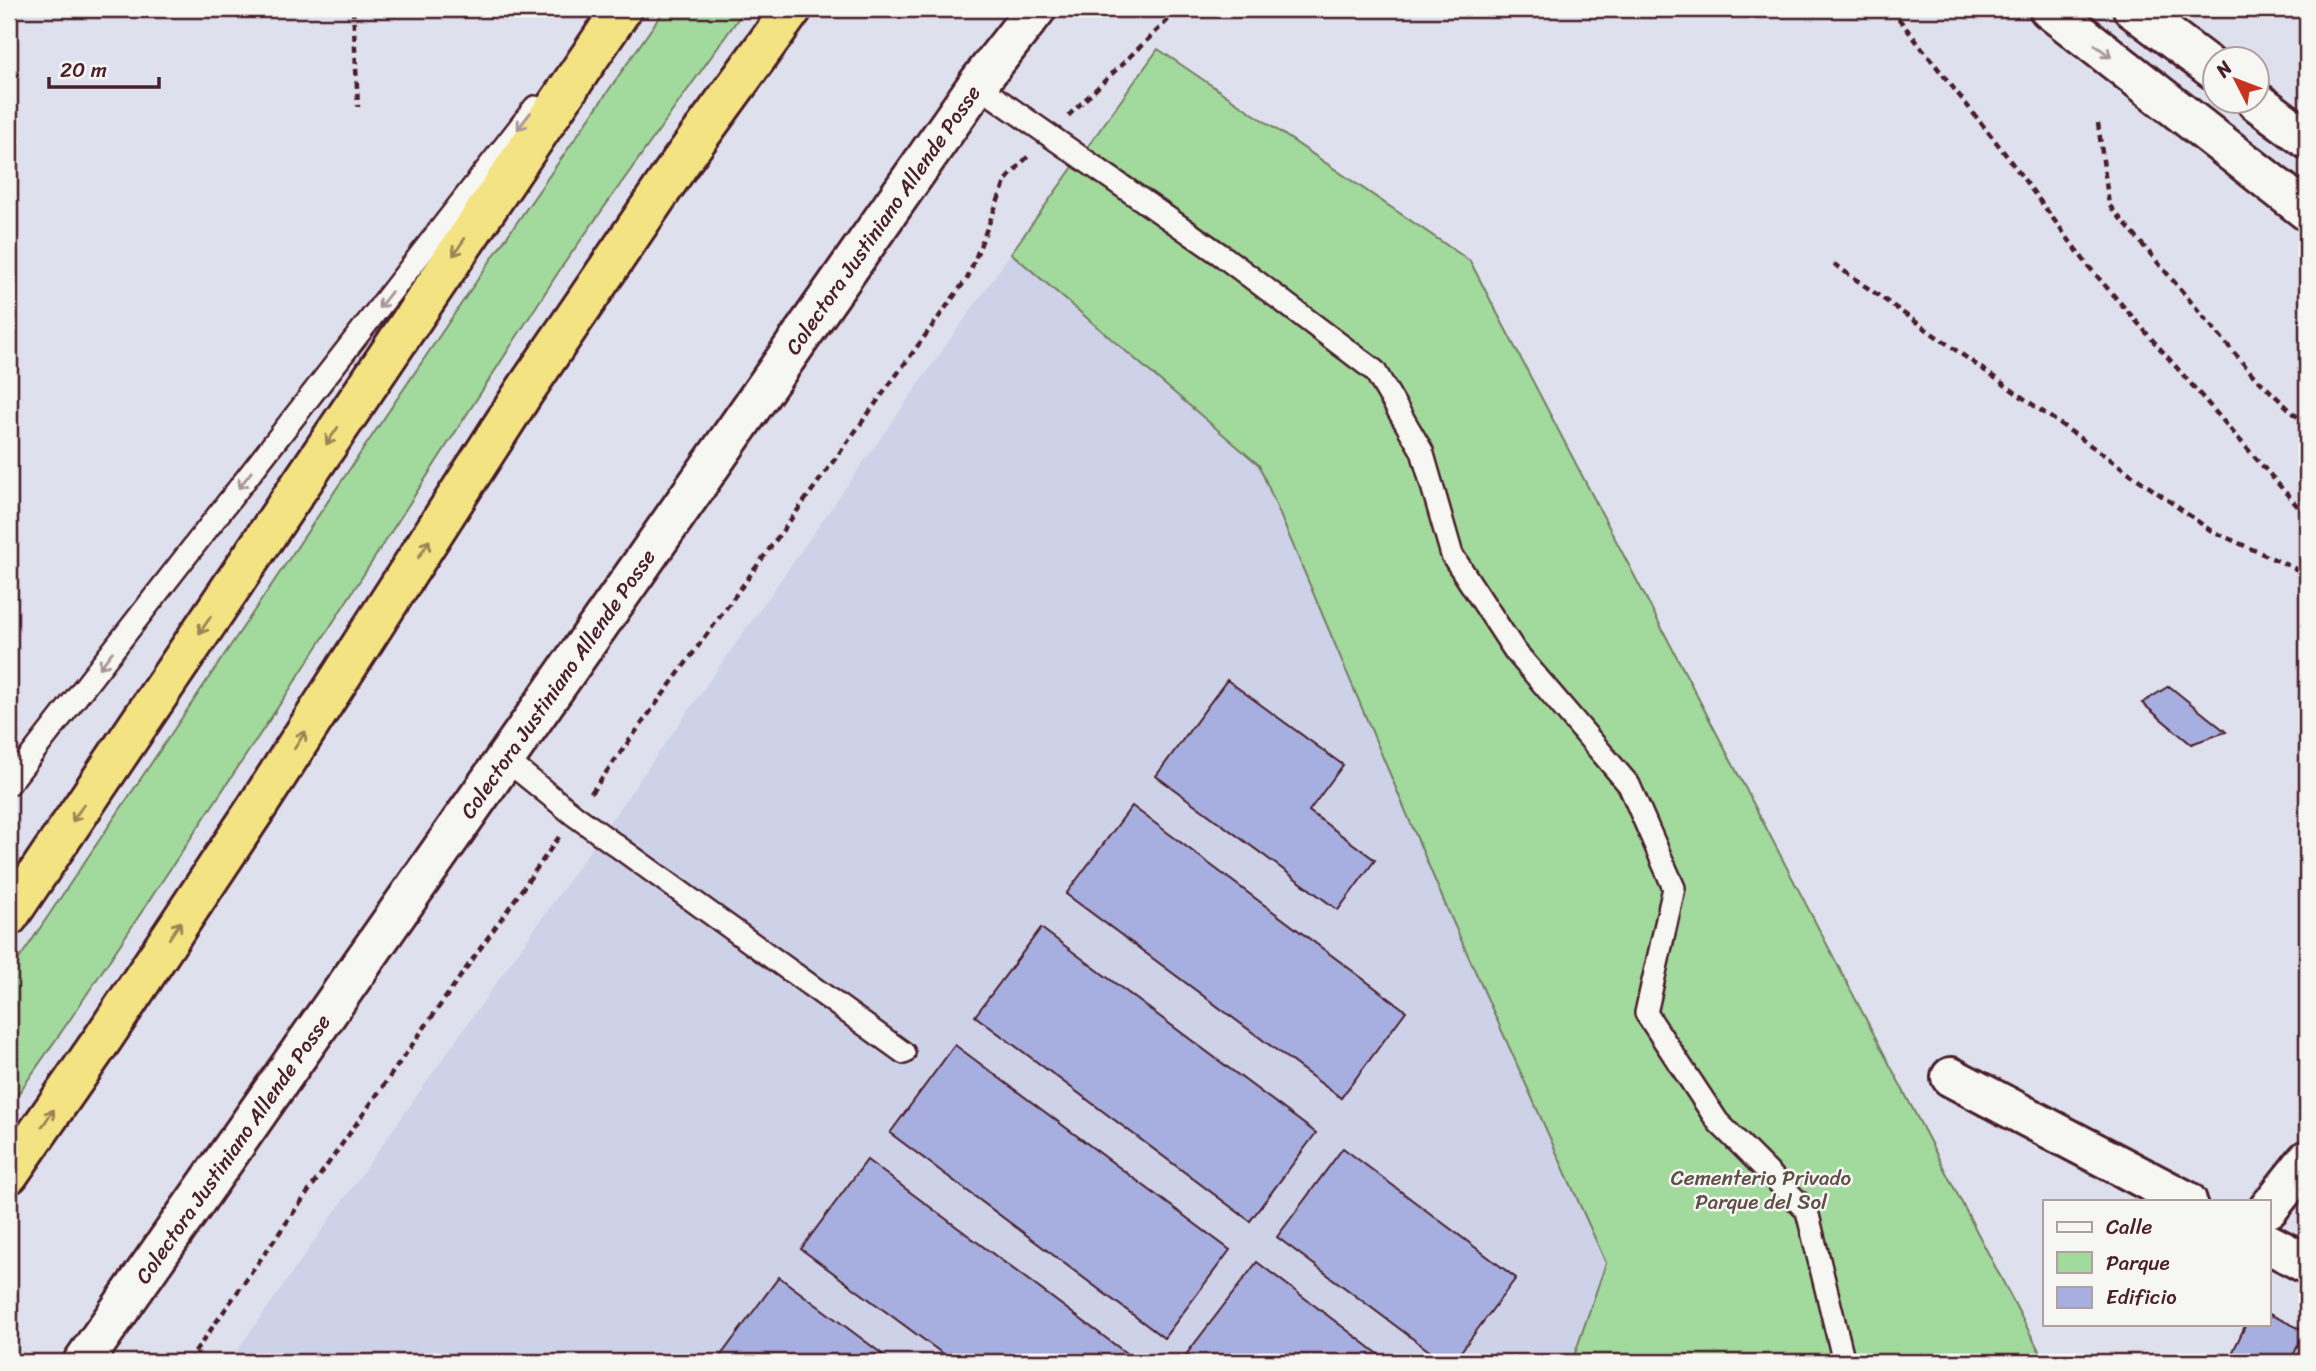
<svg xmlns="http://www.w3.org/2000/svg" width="2316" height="1371" font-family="Sriracha,sans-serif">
	<rect width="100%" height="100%" fill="#dee1ed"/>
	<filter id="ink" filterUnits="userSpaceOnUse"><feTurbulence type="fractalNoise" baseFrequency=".0143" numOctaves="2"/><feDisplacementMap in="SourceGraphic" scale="14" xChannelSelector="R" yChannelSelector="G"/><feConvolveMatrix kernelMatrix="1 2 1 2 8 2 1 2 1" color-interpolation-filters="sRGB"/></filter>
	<g filter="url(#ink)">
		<path fill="#ced2e9" d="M1011 253 1259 465 1445 904 1606 1263 1572 1362H229Z"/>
		<path fill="#a2d99d" stroke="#767c64" stroke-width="2" d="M665 9H745L561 268 290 689 71 1018 9 1107V974L486 267Z
			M1158 49 1470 261 2045 1362H1572L1606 1263 1445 904 1259 465 1011 253Z"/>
		<path fill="#a7afe0" stroke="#4a1f2b" stroke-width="2" d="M1227 680 1343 765 1309 811 1375 860 1338 910 1156 776Z
			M2169 686 2226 732 2191 744 2142 703Z
			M1132 806 1406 1011 1341 1098 1066 894Z
			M1041 928 1316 1133 1250 1221 975 1016Z
			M955 1045 1230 1250 1164 1338 890 1133Z
			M1343 1148 1516 1278 1453 1362H1444L1277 1237Z
			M867 1160 1138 1362H954L801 1249Z
			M1257 1262 1389 1362H1194L1185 1356Z
			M779 1277 893 1362H716Z
			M2269 1314 2305 1331 2290 1362H2228L2246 1324H2269Z"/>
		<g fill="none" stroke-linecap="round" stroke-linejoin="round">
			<g stroke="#4a1f2b" stroke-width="26">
				<path id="lane" d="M977 85 1224 257 1375 371 1422 451 1452 555 1515 651 1629 785 1674 888 1646 1013 1718 1122 1807 1211 1844 1362
					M505 759 574 815 904 1053
					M9 784 535 107"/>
			</g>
			<g stroke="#4a1f2b" stroke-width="44">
				<path id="street" d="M2049 9 2307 211
					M2133 9 2214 70
					M2256 101 2307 139
					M1951 1077 2187 1201
					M2269 1208 2307 1160
					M2269 1244 2307 1264"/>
			</g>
			<g stroke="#4a1f2b" stroke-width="44">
				<path id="secondary" d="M83 1362 977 85 1036 9"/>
			</g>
			<g stroke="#4a1f2b" stroke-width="44">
				<path id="highway" d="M9 916 622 9
					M9 1174 104 1037 255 810 524 392 680 163 792 9"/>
			</g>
			<path stroke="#4a1f2b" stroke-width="4.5" stroke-dasharray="7 5" stroke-linecap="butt" d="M353 9 358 107
				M1891 9 2000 147 2089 267 2307 517
				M1068 116 1167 21 1176 9
				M2098 123 2109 205 2253 375 2307 426
				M1834 264 2210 530 2307 574
				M591 793 968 277 1006 180 1030 154
				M188 1362 559 837"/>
			<use href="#lane" stroke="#f6f6f2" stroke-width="21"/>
			<use href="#street" stroke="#f6f6f2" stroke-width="38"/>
			<use href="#secondary" stroke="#f6f6f2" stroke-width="38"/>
			<use href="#highway" stroke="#f4e382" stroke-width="38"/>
		</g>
		<defs><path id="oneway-shaft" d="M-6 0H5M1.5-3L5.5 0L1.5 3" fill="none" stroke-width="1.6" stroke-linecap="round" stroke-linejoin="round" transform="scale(1.75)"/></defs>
		<g stroke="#a99598">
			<use href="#oneway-shaft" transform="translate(2103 51) rotate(38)"/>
			<use href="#oneway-shaft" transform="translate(524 121) rotate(128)"/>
			<use href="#oneway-shaft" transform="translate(385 300) rotate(128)"/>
			<use href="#oneway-shaft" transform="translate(245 480) rotate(128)"/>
			<use href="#oneway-shaft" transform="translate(106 660) rotate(128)"/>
		</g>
		<g stroke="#9f8156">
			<use href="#oneway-shaft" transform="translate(459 247) rotate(124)"/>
			<use href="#oneway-shaft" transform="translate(332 436) rotate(124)"/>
			<use href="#oneway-shaft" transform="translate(424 549) rotate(-57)"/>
			<use href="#oneway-shaft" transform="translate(205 625) rotate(124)"/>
			<use href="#oneway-shaft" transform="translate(300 740) rotate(-57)"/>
			<use href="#oneway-shaft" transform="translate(78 813) rotate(124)"/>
			<use href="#oneway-shaft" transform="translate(175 930) rotate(-56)"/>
			<use href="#oneway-shaft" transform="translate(48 1118) rotate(-55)"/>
		</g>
	</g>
	<g text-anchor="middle" stroke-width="5" stroke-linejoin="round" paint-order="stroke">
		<g font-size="21" fill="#4a1f2b" stroke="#f6f6f2">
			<text transform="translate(883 220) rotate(-55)" y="7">Colectora Justiniano Allende Posse</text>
			<text transform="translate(558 684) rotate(-55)" y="7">Colectora Justiniano Allende Posse</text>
			<text transform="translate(233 1149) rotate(-55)" y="7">Colectora Justiniano Allende Posse</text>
		</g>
		<g font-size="21" fill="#604e48" stroke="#f6f6f2">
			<text x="1761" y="1185">Cementerio Privado<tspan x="1761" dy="24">Parque del Sol</tspan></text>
		</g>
	</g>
	<rect width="2316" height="1371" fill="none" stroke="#f6f6f2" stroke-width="35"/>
	<rect x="18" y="18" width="2281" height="1336" fill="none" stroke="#4a1f2b" stroke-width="2.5" filter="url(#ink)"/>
	<rect x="2043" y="1200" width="228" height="126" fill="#f6f6f2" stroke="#b1a0a2" stroke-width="2"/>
	<rect x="2057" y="1222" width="35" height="10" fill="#f6f6f2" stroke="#b1a0a2" stroke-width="2"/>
	<text x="2106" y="1234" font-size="21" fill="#4a1f2b">Calle</text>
	<rect x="2057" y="1252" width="35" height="21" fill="#a2d99d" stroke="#b1a0a2" stroke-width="2"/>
	<text x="2106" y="1270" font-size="21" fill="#4a1f2b">Parque</text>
	<rect x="2057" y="1287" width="35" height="21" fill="#a7afe0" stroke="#b1a0a2" stroke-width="2"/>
	<text x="2106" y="1304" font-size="21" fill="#4a1f2b">Edificio</text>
	<g transform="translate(2236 80) rotate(312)"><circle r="33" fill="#f6f6f2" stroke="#b1a0a2" stroke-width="2"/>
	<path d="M0-5L12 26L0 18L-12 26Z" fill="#c8321e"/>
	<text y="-10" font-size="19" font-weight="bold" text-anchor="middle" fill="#4a1f2b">N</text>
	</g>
	<path d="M49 77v10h110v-10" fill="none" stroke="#4a1f2b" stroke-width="3.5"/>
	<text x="60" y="77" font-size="21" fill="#4a1f2b" stroke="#f6f6f2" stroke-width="5" paint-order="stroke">20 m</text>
</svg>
